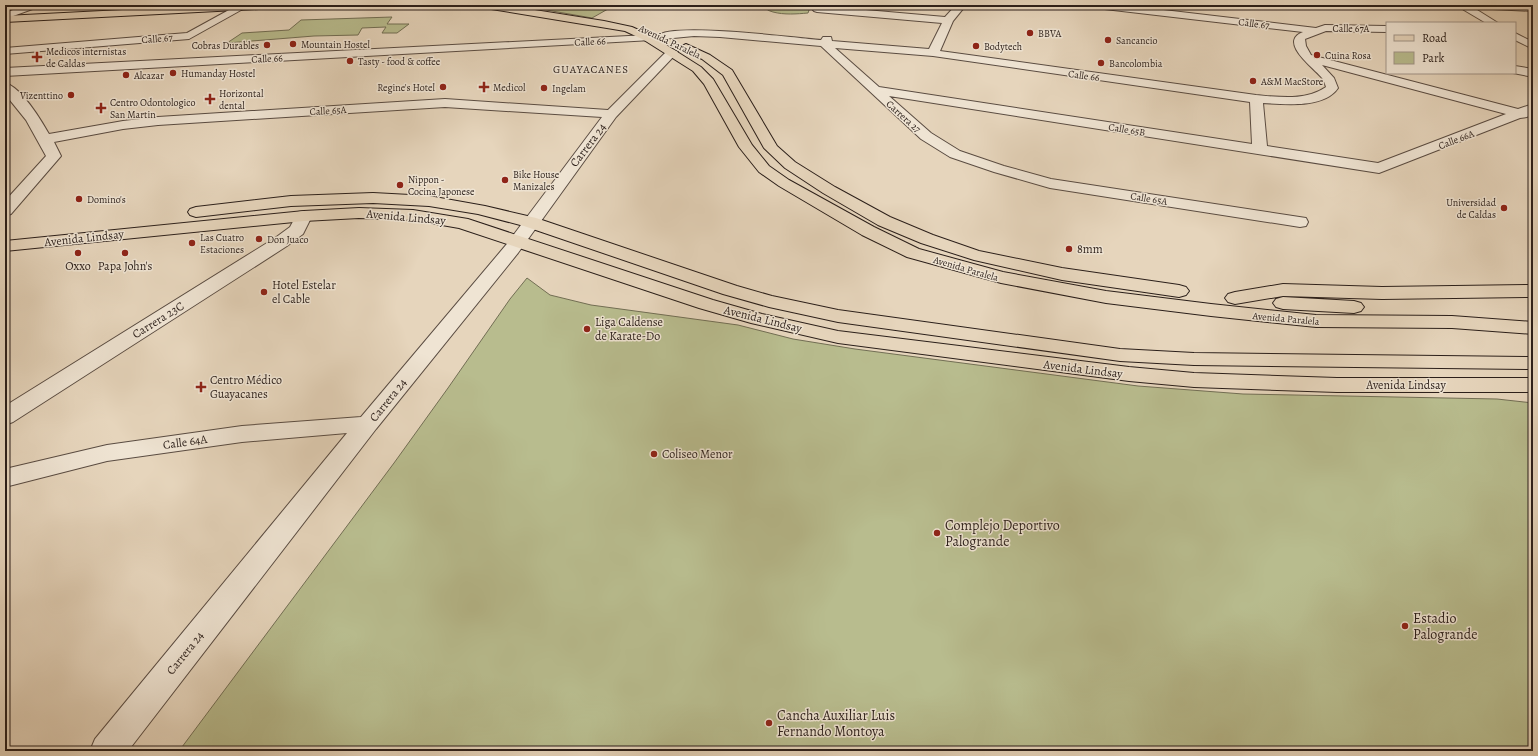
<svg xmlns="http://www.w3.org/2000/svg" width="1538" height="756" font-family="Alegreya,serif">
	<rect width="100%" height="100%" fill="#e6d5bc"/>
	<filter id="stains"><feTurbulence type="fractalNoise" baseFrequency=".005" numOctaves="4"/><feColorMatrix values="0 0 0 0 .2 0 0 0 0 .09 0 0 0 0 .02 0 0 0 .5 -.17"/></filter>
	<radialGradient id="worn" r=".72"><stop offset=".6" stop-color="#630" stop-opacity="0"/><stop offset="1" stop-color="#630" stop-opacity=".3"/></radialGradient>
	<path fill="#b8bc8e" stroke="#726e54" d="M518 5H615L592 18Z
		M759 5H811L808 13C797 14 784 15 773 12 768 11 764 7 759 5Z
		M392 17 387 24H409L397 33H382L386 27 362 28 358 35 314 36 227 43 242 33 289 30 301 20Z
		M527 278 550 295 591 305 738 325 793 339 855 349 1138 386 1243 394 1497 399 1533 403V751H179L394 463 448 388 510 299Z"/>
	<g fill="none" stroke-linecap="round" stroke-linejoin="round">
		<g stroke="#5a4c42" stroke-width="2">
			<path id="minor" d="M26 5H40L38 7 5 19V13Z
				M238 5H250L189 39 5 54V48L187 33Z
				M809 5 945 17 956 5H966L953 21 940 51 1256 95C1280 97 1305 101 1326 87 1325 84 1324 81 1322 78 1315 69 1277 42 1303 32L1096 8 1091 5H1121L1316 28 1325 25 1387 26V32L1326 31 1305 39 1306 46 1311 55 1518 109 1533 104V113L1527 117 1520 118 1379 173 889 96 931 133 960 151 1004 166 1051 179 1306 218 1308 222 1306 226 1300 227 1050 188 994 172 950 157 921 139 821 46 720 37 694 36 663 39 658 36C669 22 798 38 821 40L823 37H831L832 41 929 49 942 23 817 12 814 11ZM835 48 933 56 1250 102 1252 144 879 87ZM1322 65 1506 114 1378 163 1267 146 1263 103C1284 104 1324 109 1338 88L1334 78Z
				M1466 5H1533V11L1474 8 1498 23H1486L1464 10 1462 8Z
				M1515 33 1533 42V49L1515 40Z
				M648 35 653 38 652 40 5 76V68Z
				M672 49 678 52 676 54 616 117 518 253 376 429 128 751H90L95 739 347 433 242 442 107 461 5 487V469L107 445 242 426 361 417 506 245 602 117 445 107 158 125 123 129 54 142 61 156 11 214 5 216V201L46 156 26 120 5 94V83C21 87 41 120 49 134L123 121 158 117 445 99 608 110 668 50Z
				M1515 66 1533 69V77L1513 73H1515Z
				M304 211 310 212 312 216 303 234 287 246 13 422 5 425V406L275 238 290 227 298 212Z"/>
		</g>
		<g stroke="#2b1f1a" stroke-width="2">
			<path id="major" d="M220 5H282L277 8 5 22V16Z
				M480 5H503L604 21 632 27 652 36 701 67 713 79 752 145 769 166 789 180 874 227 919 249 1003 272 1106 291 1211 304 1316 315 1452 316 1533 322V334L1452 328 1316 327 1211 316 1106 303 1001 283 907 257 862 235 779 186 759 172 739 147 704 84 693 71 644 40 625 31 485 8Z
				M686 44 710 55 732 70 777 146 795 162 835 187 890 217 933 235 979 251 1062 268 1179 285 1186 287 1189 291 1186 295 1179 297 1062 280 974 260 921 243 878 225 823 193 785 168 764 148 723 75 702 59 682 49 680 47Z
				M373 193 429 196 485 206 536 218 737 286 772 296 838 310 1120 349 1194 353 1533 357V369L1194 365 1120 361 838 322 769 307 723 294 524 226 478 214 429 206 373 203 291 206 196 217 190 215 188 212 190 209 196 207 291 196Z
				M359 208 413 210 468 219 713 300 762 314 838 331 1129 367 1194 373 1337 378H1533V392H1337L1194 387 1129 381 838 343 751 323 699 308 459 228 413 220 359 218 304 221 5 251V241L304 211Z
				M1283 284 1382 287 1533 285V297L1382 299 1283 296 1235 304 1228 302 1225 298 1228 294 1235 292Z
				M1283 297 1354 301 1361 303 1364 307 1361 311 1354 313 1283 309 1276 307 1273 303 1276 299Z"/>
		</g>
		<use href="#minor" fill="#efe4d3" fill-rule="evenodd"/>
		<use href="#major" fill="#e6d5bc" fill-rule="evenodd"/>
	</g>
	<g fill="#8f2418" stroke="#efe4d3" stroke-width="1.5">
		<circle cx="1030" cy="33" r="4"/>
		<circle cx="1108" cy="40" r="4"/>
		<circle cx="293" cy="44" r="4"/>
		<circle cx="267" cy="45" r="4"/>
		<circle cx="976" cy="46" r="4"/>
		<circle cx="1317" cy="55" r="4"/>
		<path d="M35 51h4v4h4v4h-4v4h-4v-4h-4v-4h4z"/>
		<circle cx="350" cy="61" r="4"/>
		<circle cx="1101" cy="63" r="4"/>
		<circle cx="173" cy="73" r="4"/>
		<circle cx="126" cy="75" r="4"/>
		<circle cx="1253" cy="81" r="4"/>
		<circle cx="443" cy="87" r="4"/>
		<path d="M482 81h4v4h4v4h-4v4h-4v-4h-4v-4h4z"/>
		<circle cx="544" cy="88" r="4"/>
		<circle cx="71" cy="95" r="4"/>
		<path d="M208 93h4v4h4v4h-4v4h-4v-4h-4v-4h4z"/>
		<path d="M99 102h4v4h4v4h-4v4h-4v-4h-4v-4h4z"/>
		<circle cx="505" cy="180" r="4"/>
		<circle cx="400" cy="185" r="4"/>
		<circle cx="79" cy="199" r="4"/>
		<circle cx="1504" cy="208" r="4"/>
		<circle cx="259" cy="239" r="4"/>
		<circle cx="192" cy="243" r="4"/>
		<circle cx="1069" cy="249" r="4"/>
		<circle cx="78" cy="253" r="4"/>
		<circle cx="125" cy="253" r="4"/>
		<circle cx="264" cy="292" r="4"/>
		<circle cx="587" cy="329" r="4"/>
		<path d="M199 381h4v4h4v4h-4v4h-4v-4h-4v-4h4z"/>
		<circle cx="654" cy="454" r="4"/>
		<circle cx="937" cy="533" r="4"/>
		<circle cx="1405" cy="626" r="4"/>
		<circle cx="769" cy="723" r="4"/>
	</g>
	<g text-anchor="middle" stroke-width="3" stroke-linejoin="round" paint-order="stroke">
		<g font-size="10" fill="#2b1f1a" stroke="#efe4d3">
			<text transform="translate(1254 23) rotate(7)" y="4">Calle 67</text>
			<text x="1351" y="32">Calle 67A</text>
			<text transform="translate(157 38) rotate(-5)" y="4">Calle 67</text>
			<text transform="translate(590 41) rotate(-3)" y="4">Calle 66</text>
			<text transform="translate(670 41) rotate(25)" y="4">Avenida Paralela</text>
			<text transform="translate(267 58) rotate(-3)" y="4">Calle 66</text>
			<text transform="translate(1084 75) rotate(8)" y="4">Calle 66</text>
			<text transform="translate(328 110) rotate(-3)" y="4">Calle 65A</text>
			<text transform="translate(904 116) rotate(42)" y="4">Carrera 27</text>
			<text transform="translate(1127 129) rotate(9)" y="4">Calle 65B</text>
			<text transform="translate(1456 139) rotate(-21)" y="4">Calle 66A</text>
			<text transform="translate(1149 198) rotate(9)" y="4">Calle 65A</text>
			<text transform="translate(966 268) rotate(16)" y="4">Avenida Paralela</text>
			<text transform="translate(1286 318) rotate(5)" y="4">Avenida Paralela</text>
		</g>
		<g font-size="10" fill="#2b1f1a" stroke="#efe4d3" text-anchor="start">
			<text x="1038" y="37">BBVA</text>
			<text x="1116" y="44">Sancancio</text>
			<text x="301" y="48">Mountain Hostel</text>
			<text x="259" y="49" text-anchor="end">Cobras Durables</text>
			<text x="984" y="50">Bodytech</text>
			<text x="46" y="55">Medicos internistas<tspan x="46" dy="12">de Caldas</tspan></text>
			<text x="1325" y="59">Cuina Rosa</text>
			<text x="358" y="65">Tasty - food &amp; coffee</text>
			<text x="1109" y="67">Bancolombia</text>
			<text x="181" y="77">Humanday Hostel</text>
			<text x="134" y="79">Alcazar</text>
			<text x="1261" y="85">A&amp;M MacStore</text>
			<text x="435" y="91" text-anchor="end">Regine's Hotel</text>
			<text x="493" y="91">Medicol</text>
			<text x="552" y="92">Ingelam</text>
			<text x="219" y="97">Horizontal<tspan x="219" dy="12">dental</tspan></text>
			<text x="63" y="99" text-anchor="end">Vizenttino</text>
			<text x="110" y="106">Centro Odontologico<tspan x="110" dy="12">San Martin</tspan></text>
			<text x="513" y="178">Bike House<tspan x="513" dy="12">Manizales</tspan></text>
			<text x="408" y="183">Nippon -<tspan x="408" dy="12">Cocina Japonese</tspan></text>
			<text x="87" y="203">Domino's</text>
			<text x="1496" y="206" text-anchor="end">Universidad<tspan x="1496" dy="12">de Caldas</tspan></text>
			<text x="200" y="241">Las Cuatro<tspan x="200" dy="12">Estaciones</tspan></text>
			<text x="267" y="243">Don Juaco</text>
		</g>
		<g font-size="11" letter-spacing="1" fill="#2b1f1a" stroke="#efe4d3">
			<text x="591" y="73">GUAYACANES</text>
		</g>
		<g font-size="12" fill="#2b1f1a" stroke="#efe4d3">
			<text transform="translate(588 145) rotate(-53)" y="4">Carrera 24</text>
			<text transform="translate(406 217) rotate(5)" y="4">Avenida Lindsay</text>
			<text transform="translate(84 238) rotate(-6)" y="4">Avenida Lindsay</text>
			<text transform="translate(763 319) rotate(14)" y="4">Avenida Lindsay</text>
			<text transform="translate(158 320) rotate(-32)" y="4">Carrera 23C</text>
			<text transform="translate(1083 369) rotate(7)" y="4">Avenida Lindsay</text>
			<text x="1406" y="389">Avenida Lindsay</text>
			<text transform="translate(388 400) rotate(-51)" y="4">Carrera 24</text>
			<text transform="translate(185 442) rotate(-8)" y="4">Calle 64A</text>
			<text transform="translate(185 653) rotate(-51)" y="4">Carrera 24</text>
		</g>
		<g font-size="12" fill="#2b1f1a" stroke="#efe4d3" text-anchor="start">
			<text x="1077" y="253">8mm</text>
			<text x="78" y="270" text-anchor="middle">Oxxo</text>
			<text x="125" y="270" text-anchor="middle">Papa John's</text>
			<text x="272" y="289">Hotel Estelar<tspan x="272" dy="14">el Cable</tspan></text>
			<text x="595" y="326">Liga Caldense<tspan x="595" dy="14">de Karate-Do</tspan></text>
			<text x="210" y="384">Centro Médico<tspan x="210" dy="14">Guayacanes</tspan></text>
			<text x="662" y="458">Coliseo Menor</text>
		</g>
		<g font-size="14" fill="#2b1f1a" stroke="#efe4d3" text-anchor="start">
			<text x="945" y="530">Complejo Deportivo<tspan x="945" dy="16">Palogrande</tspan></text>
			<text x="1413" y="623">Estadio<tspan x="1413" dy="16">Palogrande</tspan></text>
			<text x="777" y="720">Cancha Auxiliar Luis<tspan x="777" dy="16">Fernando Montoya</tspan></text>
		</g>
	</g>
	<rect width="1538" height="756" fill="none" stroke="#e6d5bc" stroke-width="20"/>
	<rect x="6" y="6" width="1526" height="744" fill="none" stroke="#2b1f1a" stroke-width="2"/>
	<rect x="10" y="10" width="1518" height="736" fill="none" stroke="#2b1f1a"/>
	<rect x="1386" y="22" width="130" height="52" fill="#efe4d3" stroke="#a19589"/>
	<rect x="1394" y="35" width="20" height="6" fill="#e6d5bc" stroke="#a19589"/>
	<text x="1422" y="42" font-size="12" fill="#2b1f1a">Road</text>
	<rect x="1394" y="52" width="20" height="12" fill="#b8bc8e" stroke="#a19589"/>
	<text x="1422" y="62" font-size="12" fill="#2b1f1a">Park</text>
	<rect width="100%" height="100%" filter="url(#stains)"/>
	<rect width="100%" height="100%" fill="url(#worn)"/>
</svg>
